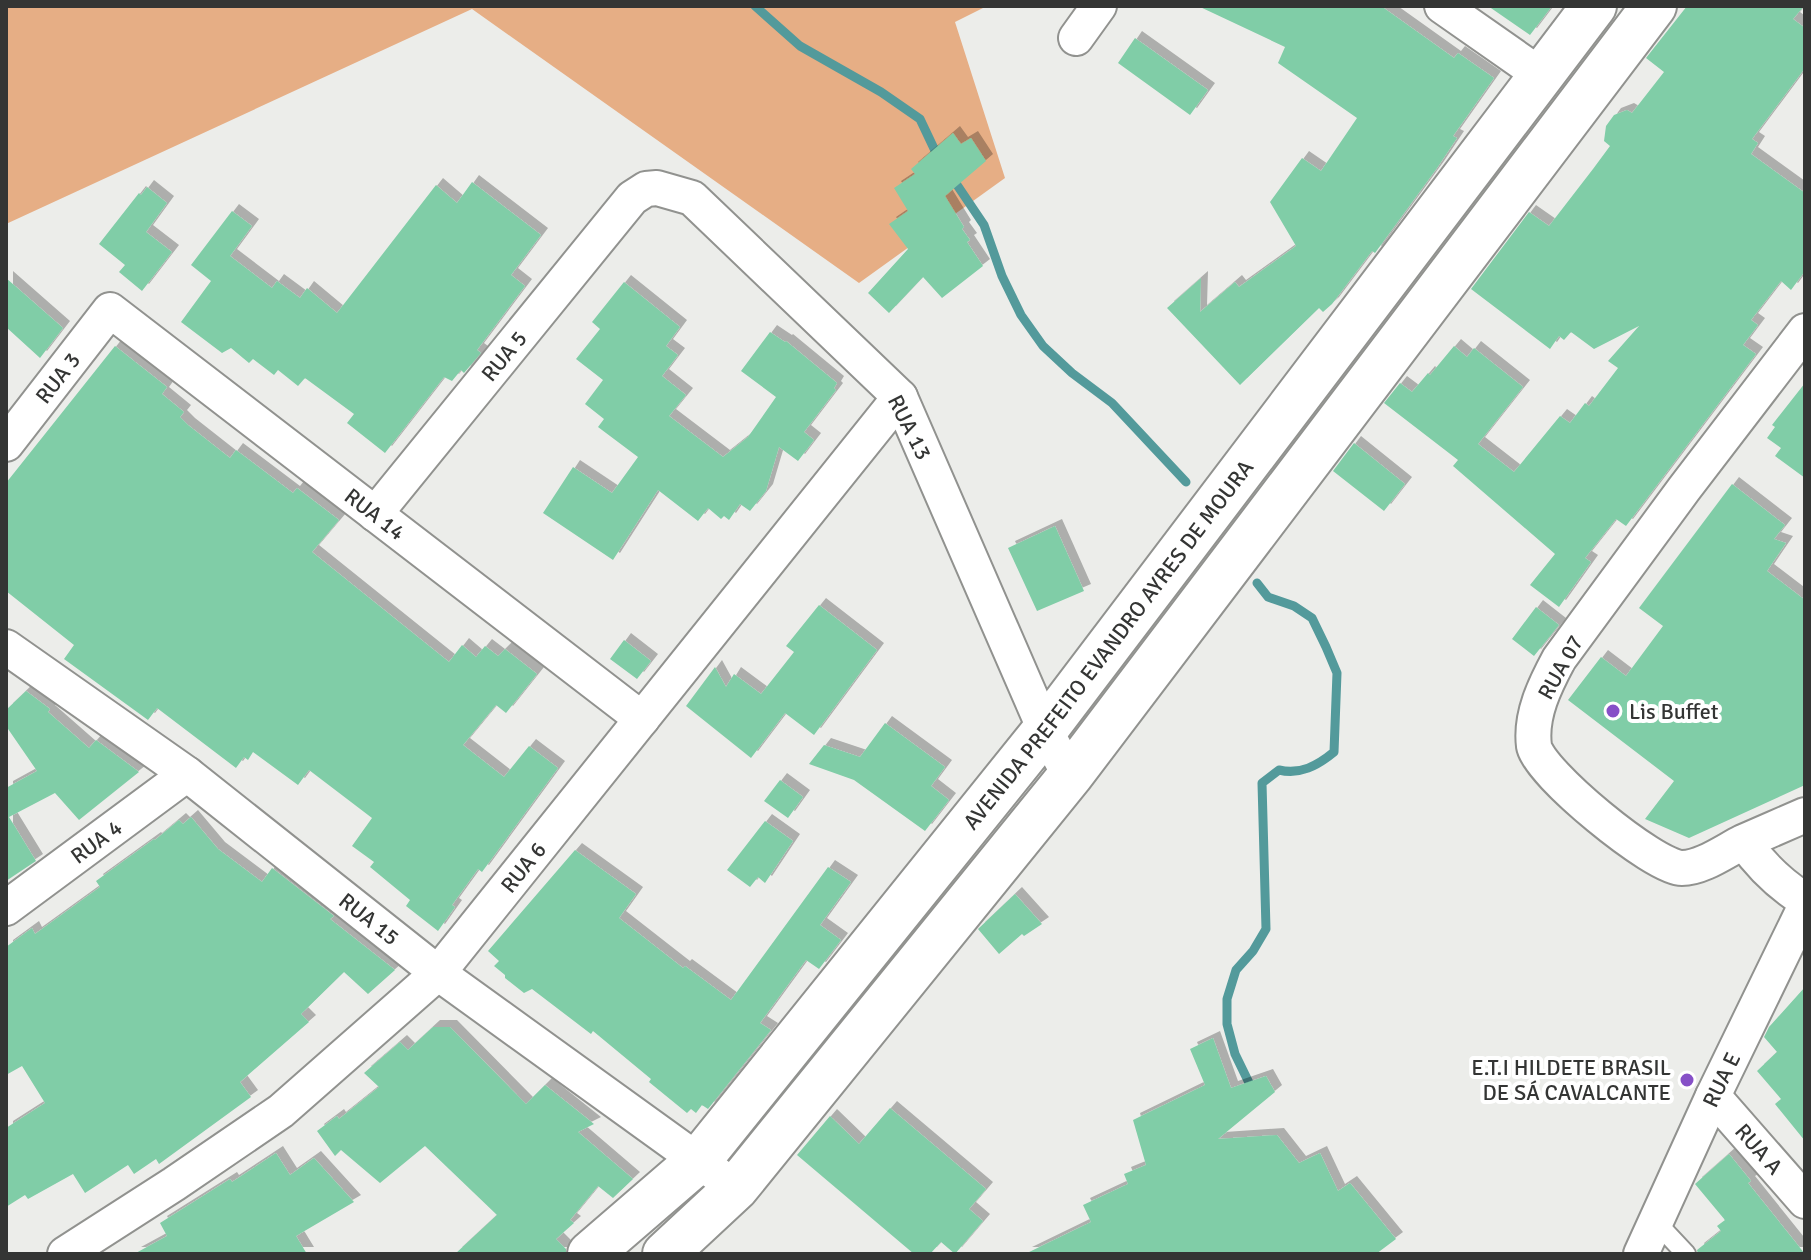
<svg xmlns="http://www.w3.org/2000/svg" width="1811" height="1260" font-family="Signika,sans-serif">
	<defs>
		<filter id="shadow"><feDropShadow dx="7" dy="-7" stdDeviation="0" flood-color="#0004"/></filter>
	</defs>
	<rect width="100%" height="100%" fill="#ecedea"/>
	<path fill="#e6ae85" d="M6 6H987L955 22 1005 178 859 283 472 9 6 224Z"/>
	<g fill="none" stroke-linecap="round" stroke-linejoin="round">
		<path stroke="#539a9b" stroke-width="9" d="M755 6 800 46 881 92 920 119 938 157
			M951 176 984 225 1002 276 1021 315 1043 346 1072 373 1112 403 1186 482
			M1253 1091 1235 1054 1227 1024V999L1236 970 1253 951 1266 929 1262 783 1279 770C1300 775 1317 766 1334 752L1337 673 1326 647 1312 618 1294 606 1268 597 1257 583"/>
	</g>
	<path fill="#80cda7" filter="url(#shadow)" d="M1198 6H1381L1454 58 1458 53 1494 78 1453 136 1457 138 1437 168 1375 253 1372 251 1332 304 1323 312 1319 308 1240 385 1167 308 1201 278 1200 312 1235 282 1239 287 1296 246 1270 202 1302 158 1321 171 1357 118 1278 63 1285 47Z
		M1488 6H1552L1530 35Z
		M1687 6H1804L1793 19 1805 28V68L1752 139 1758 143 1751 154 1805 193V271L1791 290 1781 281 1751 320 1758 325 1743 345 1756 354 1626 526 1616 519 1585 558 1591 562 1559 607 1530 585 1555 554 1453 466 1458 460 1384 403 1400 383 1412 392 1428 373 1430 375 1454 346 1467 357 1474 348 1523 387 1478 444 1514 472 1560 416 1570 423 1585 403 1589 406 1618 368 1608 361 1639 326 1594 349 1571 332 1564 340 1559 336 1550 349 1471 289 1529 212 1549 226 1593 169 1610 146 1604 141 1606 126 1614 115 1627 110 1632 113 1664 72 1646 58Z
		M1135 38 1208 90 1190 115 1118 63Z
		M953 133 961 144 971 138 986 161 945 196 964 227 962 229 970 240 967 242 983 266 942 298 923 277 889 313 868 293 908 249 889 224 908 211 894 188 915 174 911 169Z
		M472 182 541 235 511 275 525 286 477 350 481 353 464 373 461 370 452 381 444 377 385 453 347 423 354 414 305 378 298 386 278 370 274 375 253 359 249 363 231 348 222 353 181 322 211 281 191 265 232 211 252 226 230 256 272 288 277 281 300 298 307 288 337 313 436 185 457 203Z
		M147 187 167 203 146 232 172 252 142 291 119 272 125 265 99 244 139 193 141 195Z
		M6 278 63 328 40 358 6 327Z
		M624 282 680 327 666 346 678 355 662 376 686 395 669 416 723 457 748 437 776 397 741 371 770 332 785 342 786 341 837 383 834 388 836 390 804 432 814 440 798 461 779 447 766 491 750 511 740 504 729 520 724 516 721 519 708 508 698 521 658 490 613 560 543 513 573 467 612 493 638 457 598 427 604 419 585 404 603 380 576 359 600 329 592 322Z
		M115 346 167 387 162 394 184 412 180 417 188 425 230 458 236 450 293 493 297 488 339 520 312 552 449 662 462 645 476 657 485 646 498 656 505 649 537 674 506 713 496 705 463 745 504 777 529 746 558 768 482 872 478 869 452 905 455 907 438 931 406 906 410 900 370 867 374 862 352 846 372 818 309 770 298 785 253 752 248 760 244 757 236 768 157 708 148 720 64 659 74 645 6 591V483Z
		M1805 383V478L1775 456 1781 448 1767 438 1775 427 1772 425Z
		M1354 443 1405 484 1384 511 1333 471Z
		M1732 484 1785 525 1774 539 1786 543 1767 571 1805 600V785L1689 838 1645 819 1674 781 1568 700 1601 657 1626 676 1663 626 1639 608Z
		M1055 526 1084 591 1037 611 1008 548Z
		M819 605 877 650 814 735 785 713 751 758 686 706 715 667 726 687 734 674 761 694 794 652 786 646Z
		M1536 607 1559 625 1534 656 1512 639Z
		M624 640 651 661 637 679 610 659Z
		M26 691 50 709 48 712 89 748 96 740 139 772 79 820 55 793 9 817 36 861 6 881V788L37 771 6 726V710Z
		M885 723 945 767 931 786 949 800 925 831 854 780 809 764 824 745 860 757Z
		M780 780 803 797 788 818 764 801Z
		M191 817 218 849 262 882 272 868 334 916 330 919 395 970 368 994 344 972 301 1014 309 1022 240 1082 251 1097 159 1164 156 1159 134 1174 128 1165 85 1193 73 1174 28 1199 25 1195 6 1207V1128L45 1103 22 1066 6 1075V947L32 928 35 934 100 887 96 881 154 839 155 840 179 820 183 824Z
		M765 821 793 841 765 883 758 877 750 887 727 870Z
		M575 850 636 894 619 918 683 968 685 966 731 1000 828 867 851 882 820 925 841 940 819 969 806 960 760 1023 771 1030 708 1109 702 1105 696 1113 691 1109 687 1113 649 1082 651 1079 593 1031 591 1034 532 989 524 993 505 978V975L494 966 499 961 488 951Z
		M1015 894 1042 924 1024 936 1022 934 999 954 978 929Z
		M1805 987V1141L1775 1104 1781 1099 1757 1071 1777 1052 1764 1037 1769 1027Z
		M433 1027H450L526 1104 545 1085 594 1124 578 1132 633 1179 613 1198 598 1186 570 1220 574 1223 556 1239 566 1249V1254H455L497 1215 425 1146 380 1183 341 1150 335 1156 317 1131 337 1116 339 1119 379 1087 364 1073 400 1042 408 1050Z
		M1213 1038 1231 1088 1266 1076 1275 1092 1218 1139 1277 1135 1299 1163 1320 1153 1338 1191 1350 1183 1396 1239 1376 1254H1025L1091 1222 1083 1205 1128 1184 1124 1174 1146 1165 1133 1120 1205 1085 1190 1049Z
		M890 1108 986 1189 969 1209 983 1221 955 1254 941 1242 930 1254H914L797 1155 830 1116 859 1144Z
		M276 1153 290 1175 314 1158 354 1202 296 1236 307 1254H134L167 1236 160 1223 230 1179 232 1182Z
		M1729 1154 1751 1181 1748 1183 1805 1254H1698L1697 1250 1721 1231 1717 1226 1725 1220 1695 1184Z"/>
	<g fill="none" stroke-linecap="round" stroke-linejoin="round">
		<g stroke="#91928f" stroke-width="22">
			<path id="lane" d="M1656 1222 1686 1254"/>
		</g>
		<g stroke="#91928f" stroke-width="38">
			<g id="street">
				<path d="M1442 6 1542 76"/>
				<path d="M1076 38 1099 6"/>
				<path d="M1805 331 1684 489 1559 659C1545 685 1530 715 1534 746 1538 772 1654 868 1682 868 1702 868 1725 851 1743 842 1764 833 1784 824 1805 815"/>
				<path id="s1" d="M6 444 110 310 642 719"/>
				<path id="s2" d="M375 514 632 198 646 189 657 188 692 198 900 397 1045 730 1070 776"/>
				<path id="s3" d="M6 647 187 774 438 973 736 1188"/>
				<path d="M1744 842C1761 866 1779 884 1805 900"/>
				<path id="s4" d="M6 908 187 774"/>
				<path id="s5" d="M1713 1096 1805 1201"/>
				<path id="s6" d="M65 1254 174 1184 281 1111 438 973 900 397"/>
				<path id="s7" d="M1641 1254 1713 1096 1805 907"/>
			</g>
		</g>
		<g stroke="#91928f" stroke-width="48">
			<g id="secondary">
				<path id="s8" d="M590 1254 699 1160 1045 730 1594 6"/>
				<path d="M665 1254 736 1188 1070 776 1654 6"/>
			</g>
		</g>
		<use href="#lane" stroke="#fff" stroke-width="18"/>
		<use href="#street" stroke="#fff" stroke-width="34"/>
		<use href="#secondary" stroke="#fff" stroke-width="44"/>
	</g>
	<g fill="#8650c7" stroke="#fff" stroke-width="3">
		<circle cx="1613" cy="711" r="8"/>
		<circle cx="1687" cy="1080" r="8"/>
	</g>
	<g text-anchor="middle" stroke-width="8" stroke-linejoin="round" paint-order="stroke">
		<g font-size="22" fill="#343534" stroke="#fff">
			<text dy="8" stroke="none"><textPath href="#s2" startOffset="204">RUA 5</textPath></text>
			<text dy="8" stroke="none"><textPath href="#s1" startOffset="84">RUA 3</textPath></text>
			<text transform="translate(910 427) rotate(63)" y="8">RUA 13</text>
			<text dy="8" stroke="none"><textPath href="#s1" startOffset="504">RUA 14</textPath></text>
			<text dy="8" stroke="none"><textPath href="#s8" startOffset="802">AVENIDA PREFEITO EVANDRO AYRES DE MOURA</textPath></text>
			<text transform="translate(1560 667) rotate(-61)" y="8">RUA 07</text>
			<text dy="8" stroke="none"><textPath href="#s4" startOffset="112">RUA 4</textPath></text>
			<text dy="8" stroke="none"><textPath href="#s6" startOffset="604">RUA 6</textPath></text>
			<text dy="8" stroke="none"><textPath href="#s3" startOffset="454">RUA 15</textPath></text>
			<text dy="8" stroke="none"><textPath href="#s7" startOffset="192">RUA E</textPath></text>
			<text dy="8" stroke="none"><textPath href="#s5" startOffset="70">RUA A</textPath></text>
		</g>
		<g font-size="22" fill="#343534" stroke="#fff" text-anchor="start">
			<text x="1629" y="719">Lis Buffet</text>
			<text x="1671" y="1075" text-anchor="end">E.T.I HILDETE BRASIL<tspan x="1671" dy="25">DE SÁ CAVALCANTE</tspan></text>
		</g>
	</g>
	<rect width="1811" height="1260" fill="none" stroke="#343534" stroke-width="16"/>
</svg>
